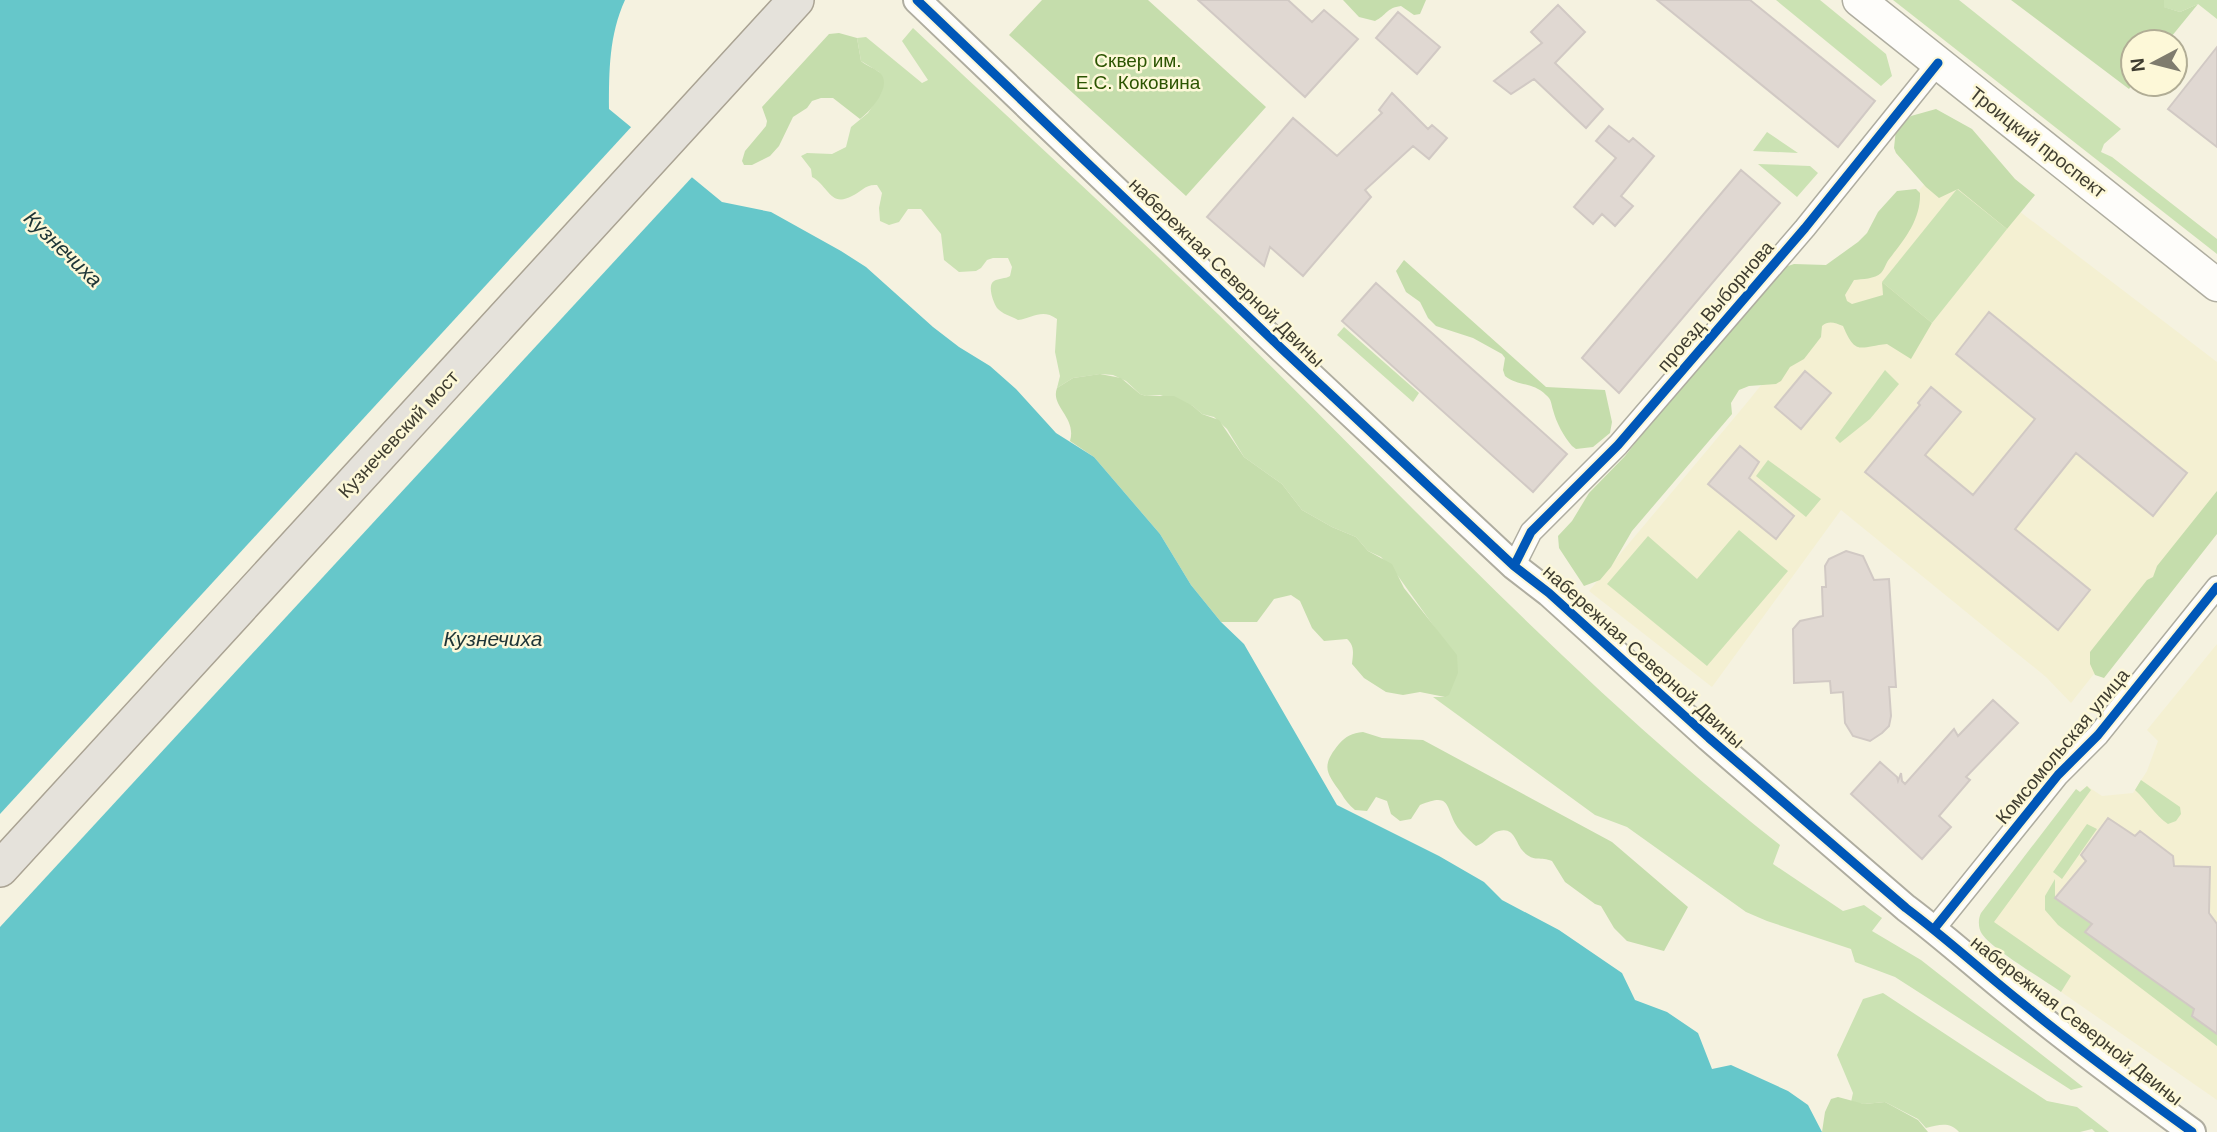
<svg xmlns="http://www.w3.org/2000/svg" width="2217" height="1132" font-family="Helvetica,sans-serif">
	<rect width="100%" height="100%" fill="#f5f2e0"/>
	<path fill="#f4f0d2" d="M1947 156 2217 362V518L2071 703 2046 677 1841 510 1712 687 1589 591 1745 405Z
		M2217 644V1100L2005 953 1984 914 2077 790 2080 792 2087 786 2102 796 2133 793 2147 771 2158 741 2147 730Z"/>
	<path fill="#cbe2b3" d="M1776 0H1820L1886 54 1892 76 1881 86Z
		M1893 0H1959L2121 129 2104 144 2101 152 2112 157 2217 239V254Z
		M2164 0H2217V19L2198 4 2180 12 2163 7Z
		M913 28C1015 124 1118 218 1219 315 1403 495 1577 686 1780 845L1773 864 1843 911 1864 905 1882 918 1872 931 1921 960 2083 1087 2071 1090 1895 977 1855 962 1851 949 1767 921 1746 912 1627 827 1595 815 1433 697H1445V642L1398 576 1381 557 1368 551 1356 537 1332 527 1302 510 1282 484 1244 457 1227 429 1214 417 1202 414 1193 406 1160 395 1146 396 1140 394 1126 381 1113 375 1101 374 1073 378 1057 388 1060 376 1055 352 1057 319C1042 308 1033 318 1018 320 1011 316 1002 314 997 308 993 302 987 285 994 281 999 278 1005 279 1010 276L1012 267 1008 258H993L987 260 981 268 976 271 959 272 944 260 941 234 921 209H908L899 222 889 225 880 221 879 208 882 193 877 185C865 184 861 192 852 196 830 208 828 185 812 177L811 169 801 156 807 153 832 154 846 147 851 127 868 113 881 93 883 84 879 72 861 61 857 38 866 37 922 83 928 80 902 41Z
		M1767 132 1798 153 1753 151Z
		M1758 164 1810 166 1818 173 1797 197Z
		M1957 189 2007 229 1932 323 1882 282Z
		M1344 327 1419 393 1413 402 1337 335Z
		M1885 370 1899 384 1870 419 1840 443 1835 438Z
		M1768 460 1821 499 1806 517 1756 476Z
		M1739 530 1788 571 1707 666 1607 584 1648 536 1697 579Z
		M2141 780 2180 807 2181 814 2176 821 2168 824C2155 815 2147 801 2135 790Z
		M2087 786 2091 790 1994 922 2071 976 2061 992C2043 979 1993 950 1982 934 1978 928 1978 919 1981 913L2076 789 2080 792Z
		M2087 824 2097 829 2062 879 2053 872Z
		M2055 879V898L2092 924 2086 932 2194 1009 2192 1016 2217 1034V1046L2058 925 2045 910V896Z
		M1883 993 2047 1101 2077 1107 2109 1132H2095L2092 1129 2080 1132H1959C1949 1121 1939 1125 1926 1128L1918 1119 1885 1102 1864 1104 1851 1102 1853 1093 1837 1055 1863 999Z"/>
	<path fill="#c5ddac" d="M1042 0H1148L1266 107 1186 196 1009 35Z
		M1343 0H1426L1420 14 1414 15 1401 6C1386 8 1387 15 1375 21L1359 17Z
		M2011 0H2164V7L2180 12 2198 4 2167 42H2133V84L2129 89Z
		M839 33 857 38 861 61C866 66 876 68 881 74 892 87 870 112 860 119L833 98H821L812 101 807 108 793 117 779 146 770 156 752 165H744L742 161 745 151 766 126 767 121 762 107 829 34Z
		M1936 109 1972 129 2015 179 2035 195 2007 229 1958 189 1939 198 1926 187 1896 153 1894 148 1896 129 1911 116Z
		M1916 189 1920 193C1921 219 1905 239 1890 258 1886 262 1885 269 1881 273 1875 279 1862 279 1854 280L1845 295 1847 301 1852 304 1883 295 1882 282 1932 323 1911 359 1887 344C1859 347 1856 356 1843 326 1835 323 1829 320 1822 326L1821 337 1804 359 1790 367 1781 381 1776 384 1749 386 1739 390 1731 403 1732 414 1632 531 1611 567 1600 580 1584 586 1559 548 1558 536 1572 521 1589 493 1625 456 1650 424 1782 268 1794 264 1826 265 1858 242 1867 233 1878 212 1897 191Z
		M1404 260 1546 387 1605 390 1612 422 1610 433 1593 447 1576 449 1572 446C1564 437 1556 422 1553 410 1551 404 1552 400 1546 395 1533 382 1517 386 1505 376L1503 370 1505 358 1502 354 1473 338 1436 326 1428 318 1420 302 1406 292 1396 271Z
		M1100 374 1121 378 1140 394 1146 396H1174L1193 406 1202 414 1219 420 1244 457 1282 484 1302 510 1332 527 1356 537 1368 551 1392 564 1404 588 1457 655 1458 673 1449 695 1445 697 1420 692 1403 695 1386 692 1364 678 1352 664C1353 654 1355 646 1347 639L1324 641 1312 628 1300 601 1291 595 1274 599 1257 622H1221L1191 585 1160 534 1094 457 1070 441C1077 417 1050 407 1057 388L1073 378Z
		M2217 491V534L2104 678 2095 675 2090 664V652L2147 580 2153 577 2157 566Z
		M1363 732 1382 738 1423 740 1612 842 1688 907 1664 951 1627 941 1614 928 1601 906 1595 904 1565 882 1552 861C1540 856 1533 863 1522 850 1515 841 1514 827 1499 831 1490 833 1486 843 1476 846 1470 841 1460 832 1456 825 1445 806 1451 792 1420 805L1411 819 1400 821 1391 814 1387 801 1376 797 1367 811 1355 810C1349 805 1345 800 1341 793 1327 773 1320 767 1339 744 1346 736 1352 733 1363 732Z
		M1838 1097 1864 1104 1885 1102 1918 1120 1928 1132H1822L1825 1112 1831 1099Z"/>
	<path fill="#66c7ca" d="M0 0H625C609 35 609 71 609 109L722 202 771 212 841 251 866 267 933 327 959 347 990 366 1016 389 1056 433 1094 457 1160 534 1191 585 1221 622 1244 644 1337 805 1439 856 1484 882 1502 900 1559 930 1622 973 1635 1000 1667 1012 1698 1033 1712 1069 1731 1065 1788 1091 1808 1105 1822 1132H0Z"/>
	<path fill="#f5f2e0" d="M633 125 694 175 0 927V814Z"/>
	<path fill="#e0d8d2" stroke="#d1c9c4" stroke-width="2" d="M1198 0H1288L1312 22 1324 10 1358 39 1305 97Z
		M1657 0H1750L1875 101 1838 147Z
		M1558 5 1585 32 1555 63 1603 109 1586 128 1534 79 1511 94 1494 81 1542 43 1531 32Z
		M1398 12 1440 47 1417 74 1376 38Z
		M2217 47V147L2168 109Z
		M1392 93 1428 129 1432 125 1447 138 1429 159 1413 146 1365 190 1371 197 1303 276 1270 247 1264 266 1207 217 1293 118 1337 156 1382 113 1379 110Z
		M1609 126 1629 142 1633 138 1654 156 1621 196 1633 206 1615 226 1602 214 1593 224 1574 207 1616 158 1596 141Z
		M1741 170 1780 203 1619 393 1582 358Z
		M1376 283 1567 454 1533 492 1342 321Z
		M1989 312 2187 473 2153 516 2076 453 2015 529 2090 590 2058 630 1865 472 1920 405 1918 403 1931 387 1961 412 1925 455 1973 495 2035 419 1956 354Z
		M1805 371 1831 393 1801 429 1775 407Z
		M1740 446 1759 462 1749 478 1794 516 1776 539 1708 484Z
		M1846 551 1863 556 1874 580 1889 579 1896 687H1889L1891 716 1889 726 1882 733 1870 741 1853 736 1845 723 1843 692 1831 693 1830 681 1794 683 1793 629 1800 621 1823 616 1822 587H1826L1825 566 1829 559Z
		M1993 700 2018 723 1966 777 1970 780 1939 816 1951 827 1922 859 1851 794 1880 762 1897 777 1898 781 1901 773 1902 781 1905 784 1954 729 1958 736Z
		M2108 818 2135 836 2140 831 2173 856 2174 866 2210 867 2209 913 2217 924V1034L2192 1016 2194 1009 2085 932 2092 924 2055 898 2086 861 2081 855Z"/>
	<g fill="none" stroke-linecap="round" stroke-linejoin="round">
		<g stroke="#afada0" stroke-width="24">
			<path id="minor" d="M1514 566 1531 532 1618 445 1805 228 1938 63
				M1934 929 2058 775 2098 735 2217 587"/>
		</g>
		<g stroke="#afada0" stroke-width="30">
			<path id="tertiary" d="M917 0 1282 349 1514 566 1549 593 1709 738 1906 908C1946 938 1983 972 2022 1003 2077 1048 2134 1090 2192 1132"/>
		</g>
		<g stroke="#afada0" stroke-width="35">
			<path id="secondary" d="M1859 0 2217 285"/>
		</g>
		<g stroke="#aaa393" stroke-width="38">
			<path id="primary" d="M0 869 796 0"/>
		</g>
		<use href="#minor" stroke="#fefdfa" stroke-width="21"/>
		<use href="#tertiary" stroke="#fefdfa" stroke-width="26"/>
		<use href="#secondary" stroke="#fefdfa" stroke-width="32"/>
		<use href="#primary" stroke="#e5e2db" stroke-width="35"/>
		<g stroke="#fdf8d8" stroke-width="13">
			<path id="cycleway" d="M917 0 1282 349 1514 566 1549 593 1709 738 1906 908C1946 938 1983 972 2022 1003 2077 1048 2134 1090 2192 1132
				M1514 566 1531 532 1618 445 1805 228 1938 63
				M1934 929 2058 775 2098 735 2217 587"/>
		</g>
		<use href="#cycleway" stroke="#0057b8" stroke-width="9"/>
	</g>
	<g text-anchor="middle" stroke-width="5" stroke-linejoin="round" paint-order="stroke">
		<g font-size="19" fill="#2c5502" stroke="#fdf8d8">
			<text x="1138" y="67">Сквер им.<tspan x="1138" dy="22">Е.С. Коковина</tspan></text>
		</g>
		<g font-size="19" fill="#3f3d30" stroke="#fdf8d8">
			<text transform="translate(2038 142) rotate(38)" y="7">Троицкий проспект</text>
			<text transform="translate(1227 272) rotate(44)" y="7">набережная Северной Двины</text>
			<text transform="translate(1715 306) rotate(-49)" y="7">проезд Выборнова</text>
			<text transform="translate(398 434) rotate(-47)" y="7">Кузнечевский мост</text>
			<text transform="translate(1644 656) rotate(42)" y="7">набережная Северной Двины</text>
			<text transform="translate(2062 746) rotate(-50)" y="7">Комсомольская улица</text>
			<text transform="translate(2077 1020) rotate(38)" y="7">набережная Северной Двины</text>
		</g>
		<g font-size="21" font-style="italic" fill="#1d3436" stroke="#fdf8d8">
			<text transform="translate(63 249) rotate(44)" y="7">Кузнечиха</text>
			<text x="493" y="646">Кузнечиха</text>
		</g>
	</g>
	<g transform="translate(2154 63) rotate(263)"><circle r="33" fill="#fdf8d8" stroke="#b1ad95" stroke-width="2"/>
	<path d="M0-5L12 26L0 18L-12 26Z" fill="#7f7c6e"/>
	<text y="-10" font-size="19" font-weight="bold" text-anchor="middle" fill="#3f3d30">N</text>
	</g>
</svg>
